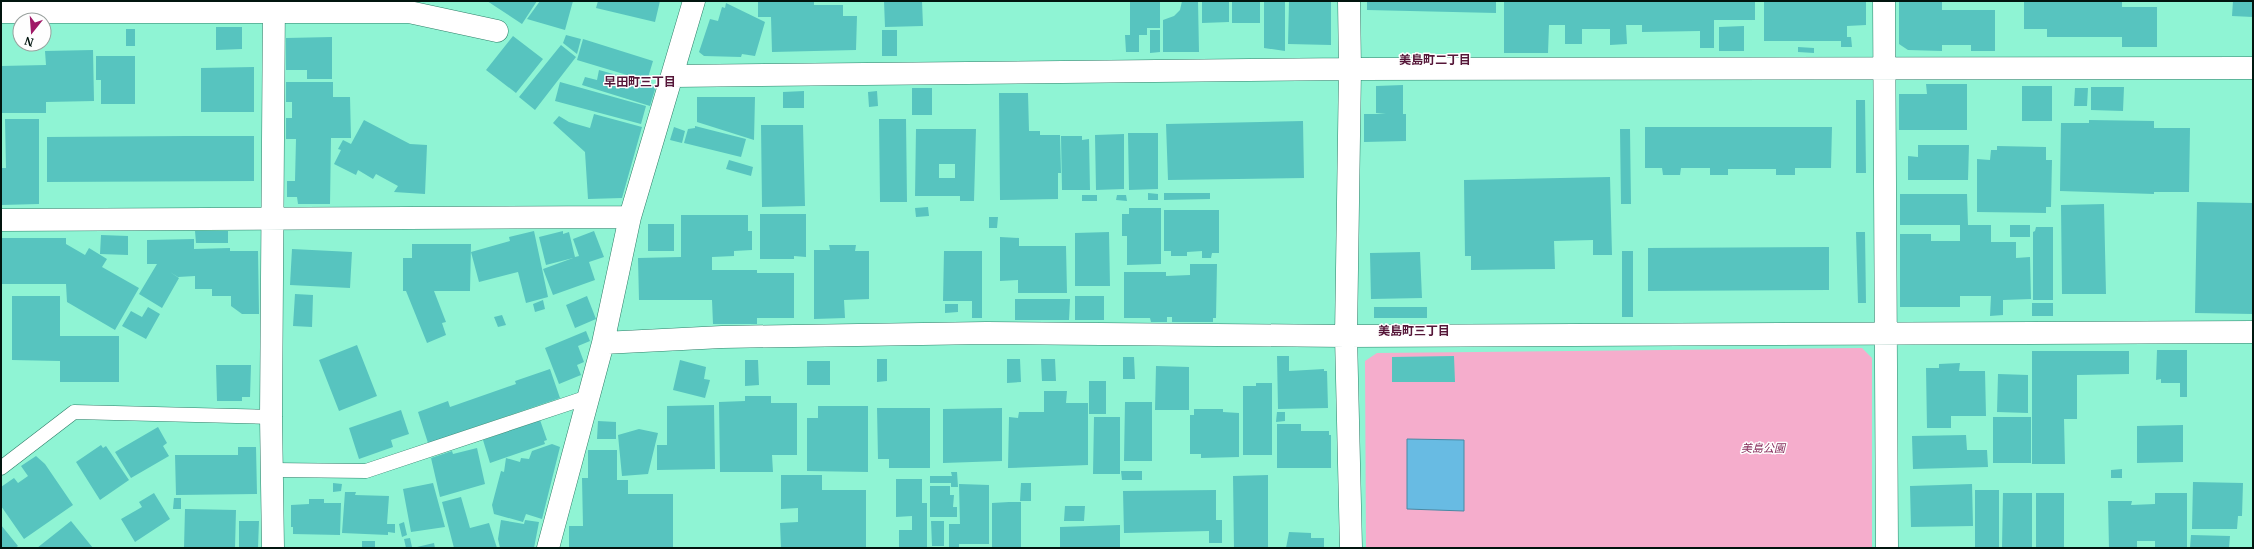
<svg xmlns="http://www.w3.org/2000/svg" width="2254" height="549" font-family="Merriweather,'Noto Sans JP',serif">
	<rect width="100%" height="100%" fill="#8ff4d4"/>
	<path fill="#f5adcc" d="M1862 348 1872 358V548H1366L1365 361 1377 353Z"/>
	<path fill="#68bbe3" stroke="#4989a3" d="M1407 439 1464 440V511L1407 509Z"/>
	<path fill="#57c4bf" fill-rule="evenodd" d="M487 1H537L522 24Z
		M540 1H573L565 30 527 19Z
		M598 1H660L655 22 596 8Z
		M758 1H814V5H843V16H857L856 50 772 52 771 17H758Z
		M884 1H922L923 26 885 27Z
		M1130 1H1160V28H1147V35H1139V52H1126L1125 35H1130Z
		M1182 1H1198L1199 52H1163V20L1174 16 1180 10Z
		M1202 1H1229V22L1202 23Z
		M1232 1H1260V23H1232Z
		M1264 1H1285V51L1264 48Z
		M1289 1H1331V45L1288 44Z
		M1367 1H1496V13L1367 10Z
		M1504 1H1755V20H1714V48H1700V31L1642 32V25H1626L1627 44 1610 45V29H1582V44H1565V25H1549L1548 53H1504Z
		M1764 1 1866 2V25L1847 26V37H1851L1852 47H1841V41H1764Z
		M1899 1H1942V10H1995V51H1971V45H1942V51L1908 50 1899 44Z
		M2024 1H2122V7H2157V47H2122V37H2047V29H2024Z
		M2233 1H2253V17L2232 16Z
		M726 3 765 22 755 56 742 54 741 57 704 56 699 52 710 19 718 21 722 7 725 8Z
		M1744 26V51H1719V27Z
		M216 27H242V49L216 50Z
		M126 29H135V46H126Z
		M882 30H897V56H882Z
		M1150 30H1160V52L1150 53Z
		M566 35 581 39 577 54 563 43Z
		M513 36 543 59 516 93 486 70Z
		M332 37V79H307V70H286V38Z
		M583 39 653 61 647 81 577 60Z
		M561 45 576 57 535 110 519 97Z
		M1798 47 1814 48V53L1798 52Z
		M93 50 94 101 46 102V113H1V66L46 65 45 51Z
		M96 56H135V104H101V80H96Z
		M254 67V112H201V68Z
		M599 70 656 86 650 106 582 85 585 77 597 80Z
		M286 82H333V97H350L351 138H331L330 204H298L297 197H287V181H295L296 139H286V118H292V102H286Z
		M560 82 646 106 641 124 555 101Z
		M1926 84H1967V130H1899V94H1927Z
		M1403 85V114H1406V141L1364 142V114H1386L1376 113V86Z
		M2022 86H2052V121H2022Z
		M2091 87H2124L2123 111 2091 110Z
		M912 88H932V115H912Z
		M2075 88H2088L2087 106H2074Z
		M804 91V108H783V92Z
		M877 91 878 106 869 107 868 92Z
		M999 93H1028L1029 131H1040V135H1060L1061 173H1058V199L1000 200Z
		M697 97H755L754 140 697 122Z
		M1856 100H1865L1866 173H1856Z
		M594 114 642 127 622 198 588 199 585 152 553 123 559 116 569 122 590 128Z
		M5 119H39V204L1 205V168H6Z
		M879 119H906L907 202H880Z
		M364 120 410 144 427 145 425 194 394 192 398 186 376 174 373 179 358 170 356 175 334 164 341 150 338 149 343 140 351 144Z
		M2089 120 2154 121V128H2190L2189 192H2154V194L2060 191 2061 123H2089Z
		M1303 121 1304 178 1168 180 1166 124Z
		M761 125H803L805 206 762 207Z
		M695 126 746 139 741 157 684 143 688 129 695 128Z
		M674 127 685 131 682 143 670 140Z
		M1645 127H1832L1831 168H1795V175H1776V169H1728V175H1710V168H1681L1680 175H1663L1662 168H1645Z
		M916 129H976L974 201H960V196H915ZM939 164H955V178H939Z
		M1620 129H1630L1631 204H1621Z
		M1128 133H1158V189L1129 190Z
		M1124 134V189L1096 190 1095 135Z
		M186 136H254V181L47 182V137Z
		M1061 136H1082V140L1089 139 1090 190H1062Z
		M1918 145H1969L1968 180H1908V156L1918 157Z
		M1997 146 2046 147V160H2052L2051 207H2046V213L1977 212V159L1990 160 1991 150H1997Z
		M729 160 753 167 751 176 726 169Z
		M1610 177 1612 255H1593V240L1554 241 1555 269 1471 270V256H1465L1464 180Z
		M1148 193 1158 194V200H1148Z
		M1164 193H1210V199L1164 200Z
		M1900 194H1967L1968 225H1991V242H2016V258L2030 257 2031 299 2003 300V315L1990 316 1991 296H1960V307H1900V234H1931V241H1960V225H1900Z
		M1082 195H1097V201H1082Z
		M1117 195H1126L1127 201 1116 200Z
		M2197 202 2253 203V314L2195 313Z
		M2104 204 2106 294H2062L2061 205Z
		M928 207 929 216 916 217 915 208Z
		M1129 208H1161V264L1127 265V236H1122V214H1129Z
		M1164 210H1219V253H1212L1211 258H1202V251L1187 252V256H1171V251H1164Z
		M760 214H806V257L794 256V259H760Z
		M681 215H748V231H752V250L734 251V256L712 257V270H757V273H794V318H757V324H713L712 300H639L638 258 681 257Z
		M989 217H998L997 228H989Z
		M648 224H674V251H648Z
		M2010 225H2030V237H2010Z
		M2036 227H2053V300H2033V232L2035 231Z
		M195 231H228V243H196Z
		M534 231 548 297 526 303 518 272 479 282 471 252 510 241 509 237Z
		M563 231V234L569 232 575 257 579 256 573 239 594 231 604 257 589 262 595 280 553 295 543 269 573 258 546 265 539 237Z
		M1109 232 1110 286H1075V233Z
		M1856 232H1865L1866 303H1858Z
		M101 235 128 236V255L100 254Z
		M1000 237 1019 238V246H1066L1067 293H1018V280L1000 281Z
		M1 238H66V244L85 255 89 248 107 259 102 267 139 288 115 330 67 302 66 284H1Z
		M194 239V249L230 248V251H258L259 314H242L231 306V296H212V289H195V276L178 277 170 272 179 278 162 308 139 294 157 264H147V240Z
		M412 244H471L470 291H434L446 322 442 323 446 335 427 343 406 291H403V258H412Z
		M829 245H856L855 251H869V299L844 300 845 318 814 319V250H830Z
		M1829 247V290L1648 291V248Z
		M292 249 352 252 350 288 290 285Z
		M944 251H982V318H972V301H943Z
		M1622 251H1633V317H1622Z
		M1420 252 1422 298 1371 299 1370 253Z
		M1190 264H1217L1216 318H1213V322H1172V317H1167V322H1151L1150 318H1124V272H1166V276L1190 275Z
		M295 294 313 295 312 327 293 326Z
		M12 296H60V336H119V382H60V361L12 360Z
		M587 296 596 319 575 328 566 305Z
		M1075 296H1104V320H1075Z
		M1015 299H1070L1069 320H1015Z
		M543 300 545 309 535 312 533 304Z
		M2032 303H2053V316H2032Z
		M945 304H958V312L945 313Z
		M148 307 160 314 146 339 122 326 131 311 142 317Z
		M1374 307H1427V318H1374Z
		M502 315 506 325 498 327 494 317Z
		M586 331 590 341 578 346 584 362 577 365 581 375 559 384 545 348Z
		M357 345 377 396 339 411 319 360Z
		M2157 350H2187V397H2180V383H2161V379L2156 380Z
		M2032 351H2129V374L2077 375V419H2064L2065 464H2032Z
		M1277 356H1289V371L1324 369V371H1327L1328 408 1278 409Z
		M1454 356 1455 382H1392V357Z
		M1123 357H1134L1135 379H1123Z
		M877 359H887V381L877 382Z
		M1007 359H1020L1021 382 1007 383Z
		M1041 359H1055L1056 381H1042Z
		M680 360 706 367 704 379 710 380 705 398 673 390Z
		M745 360H758L759 385 745 386Z
		M807 361H830V385H807Z
		M1960 363 1959 371H1985L1986 416H1951V428H1927L1926 368H1939V364Z
		M216 365H251L250 397H242V401H217Z
		M1156 366 1189 367V410H1155Z
		M550 369 560 398 428 443 418 412 448 401 450 407 516 384 515 381Z
		M1998 374 2028 375V413L1997 412Z
		M1089 381H1106V414H1089Z
		M1256 383H1272V455H1243V386H1256Z
		M1044 391H1067L1066 403H1088V465L1008 468 1009 417 1018 418 1019 412H1044Z
		M745 396H771V403H797V455H772L773 472H720L719 402 745 401Z
		M1125 402H1152V461H1124Z
		M714 405 715 469 657 470V445H667V406Z
		M818 406H868V472L807 471V418H818Z
		M877 408H930V468H889V459H878Z
		M1002 408V461L943 463V409Z
		M1194 409H1223V412L1239 413V457L1201 458V454H1190V415H1194Z
		M401 410 409 434 391 440 393 447 359 459 349 428Z
		M1277 412H1285V421L1276 422Z
		M1094 417H1120V474H1093Z
		M1993 417H2031V463H1993Z
		M540 420 547 440 544 441 545 444 490 463 483 440Z
		M598 421 616 422V439H597Z
		M1277 424H1301V431H1329V435H1331V468H1277Z
		M2183 425V462L2137 463V426Z
		M158 427 167 443 163 446 169 456 131 478 115 452Z
		M639 429 658 433 648 474 622 476 618 435Z
		M1966 435 1967 450H1987L1988 467 1913 469 1912 436Z
		M552 444 560 447 542 519 526 514 523 522 494 514 492 505 501 471 504 472 506 458 520 462 521 458 529 459 532 451Z
		M101 445 103 448 106 446 129 480 100 500 76 462Z
		M238 447H256L257 494 176 495 175 455H238Z
		M477 448 485 484 440 497 431 458 452 451 453 454Z
		M588 450H617V480H628V494H673V548H569V526H583L582 478H588Z
		M36 456 45 464 73 505 24 539 1 506V487L14 478 18 483 28 476 21 466Z
		M2122 469V478H2111V470Z
		M1121 471H1142V480H1122Z
		M951 472H957L958 487H951V483H930V476H952Z
		M781 475H822V490H866V548H781L780 523 798 522V508L781 509Z
		M1268 475V548H1234L1233 476Z
		M896 479H922V503H927V548H899V530H912V516L896 517Z
		M2193 482 2243 483 2242 516H2238L2237 529H2192Z
		M333 483 342 484 341 491 333 492Z
		M433 483 445 527 411 532 403 489Z
		M1021 483H1031V501H1020Z
		M959 484 989 485V544H959V547H949V524H960Z
		M1972 484 1973 526 1911 527 1910 486Z
		M930 486H950V495H954L953 507H957V517H930Z
		M1216 490V520H1222V543H1209V531L1124 533 1123 491Z
		M1975 490H1999V548H1975Z
		M345 492H356L355 495 389 496 387 524H395V533L388 532V535L342 533Z
		M154 493 170 519 135 542 121 519 142 507 139 502Z
		M2003 493H2032V548H2002Z
		M2036 493H2064V548H2036Z
		M2155 493H2187V548H2155V541H2137V548H2109L2108 501H2132L2131 505 2155 504Z
		M461 497 470 528 489 523 497 548H454L442 502Z
		M174 498H181V509H173Z
		M309 499H324V503H341L340 535 293 534V527H291V505L309 504Z
		M1009 502H1021V548H992V503Z
		M1065 506H1085L1084 521H1064Z
		M185 509 236 510 235 548H184Z
		M501 520 524 524 525 520 539 522 534 548H500L498 539Z
		M71 521 93 548H37Z
		M239 521H259L258 548H239Z
		M931 521H944V546H932Z
		M404 522 407 535 402 537 399 524Z
		M1 525 18 546 15 548H1Z
		M1120 525V548H1060V527Z
		M1289 532 1311 533V538H1324V548H1286Z
		M2191 535 2230 536 2229 548H2190Z
		M410 538 412 547 406 548 404 539Z
		M362 541H375V548H362Z
		M434 543 435 548H417V547Z"/>
	<g fill="none" stroke-linecap="round" stroke-linejoin="round">
		<g stroke="#2f7f69" stroke-width="15">
			<path id="service" d="M1 468 74 412 271 417
				M273 470 366 471 588 397"/>
		</g>
		<g stroke="#2f7f69" stroke-width="23">
			<path id="minor" d="M1349 1 1350 69 1346 336 1351 548
				M1884 1 1887 548
				M1 12H409L497 31
				M673 76 1350 69 2253 68
				M1 220 630 217
				M603 343 722 337 986 333 1346 336 2253 332
				M273 548 271 417 274 1
				M548 548 603 343 630 217 694 1"/>
		</g>
		<use href="#service" stroke="#fff" stroke-width="14"/>
		<use href="#minor" stroke="#fff" stroke-width="22"/>
	</g>
	<g text-anchor="middle" stroke-width="3" stroke-linejoin="round" paint-order="stroke">
		<g font-size="11" font-style="italic" fill="#862e5c" stroke="#fefefe">
			<text x="1763" y="452">美島公園</text>
		</g>
		<g font-size="12" font-weight="bold" fill="#551638" stroke="#fefefe">
			<text x="1435" y="64">美島町二丁目</text>
			<text x="640" y="86">早田町三丁目</text>
			<text x="1414" y="335">美島町三丁目</text>
		</g>
	</g>
	<rect width="2254" height="549" fill="none" stroke="#01150f" stroke-width="4"/>
	<g transform="translate(32 32) rotate(197)"><circle r="19" fill="#fefefe" stroke="#99a19e"/>
	<path d="M0-3L7 15L0 10L-7 15Z" fill="#a01967"/>
	<text y="-6" font-size="11" font-weight="bold" text-anchor="middle" fill="#01150f">N</text>
	</g>
</svg>
